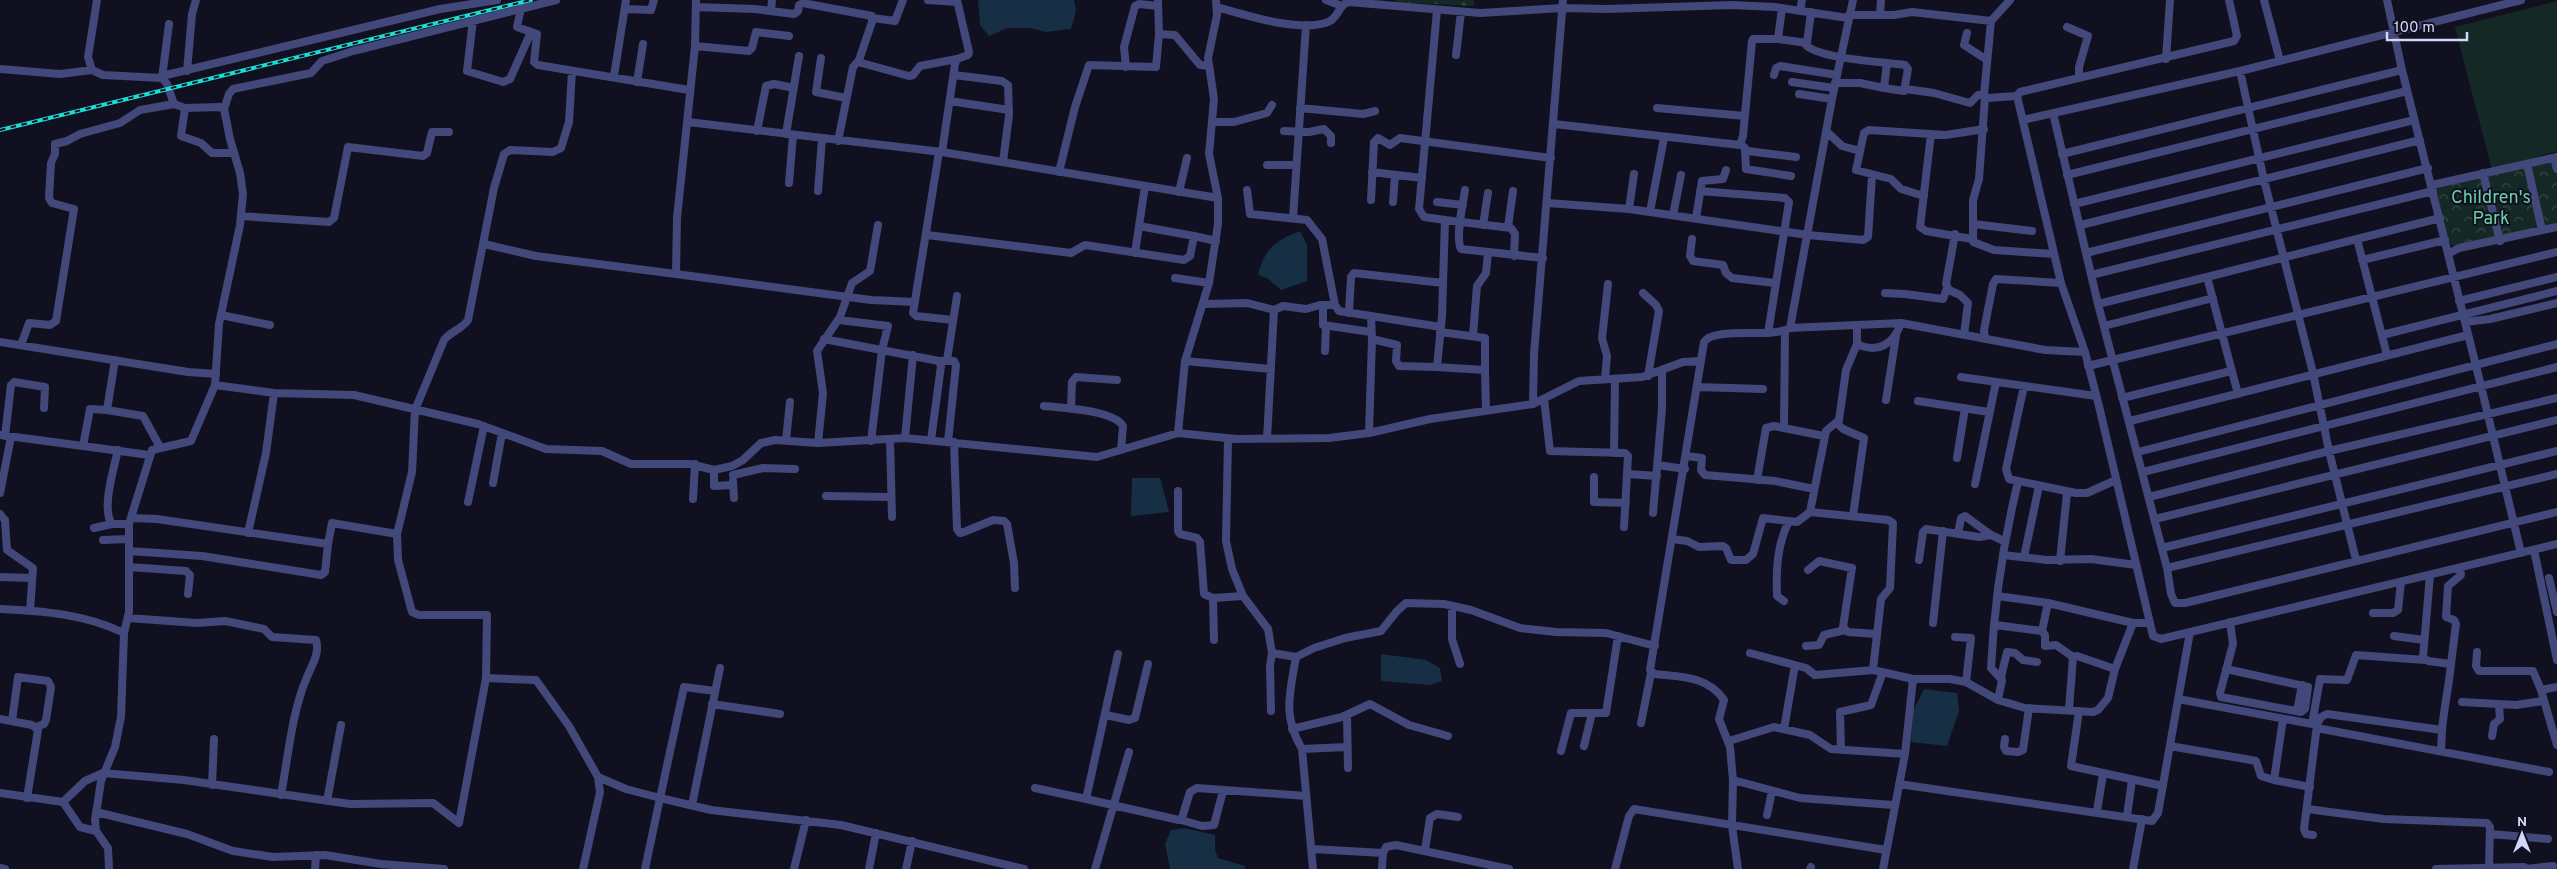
<svg xmlns="http://www.w3.org/2000/svg" width="2557" height="869" font-family="Overpass,sans-serif">
	<defs>
		<pattern id="forest-firs" width="22" height="20" patternUnits="userSpaceOnUse" patternTransform="scale(1.25)"><rect width="22" height="20" fill="#142925"/><path d="M5 1l3.5 6h-7zM16 11l3.5 6h-7z" fill="#354745"/></pattern>
		<pattern id="park-crowns" width="20" height="18" patternUnits="userSpaceOnUse" patternTransform="scale(1.25)"><rect width="20" height="18" fill="#142925"/><path d="M2 6a3 3 0 1 1 6 0M12 15a3 3 0 1 1 6 0" fill="none" stroke="#354745"/></pattern>
	</defs>
	<rect width="100%" height="100%" fill="#111020"/>
	<path fill="#142925" d="M2557 1V151L2492 170 2455 27Z"/>
	<path fill="url(#forest-firs)" d="M1396 0H1474V6L1395 2Z"/>
	<path fill="url(#park-crowns)" d="M2557 159V227L2457 247 2449 243 2432 185Z"/>
	<path fill="#162f44" d="M978 0H1074L1076 11 1071 29 1046 32 1030 28H1007L989 36 980 25Z
		M1300 231 1307 245V281L1281 290 1267 278 1258 275C1264 249 1276 240 1300 231Z
		M1132 478H1160L1169 512 1131 516Z
		M1381 654 1426 660 1440 668 1442 681 1430 685 1381 681Z
		M1924 689 1957 693 1959 711 1947 746 1911 742 1913 711Z
		M1184 828 1215 835V850L1218 858 1245 866V869H1170L1165 844 1171 830Z"/>
	<g fill="none" stroke-linecap="round" stroke-linejoin="round">
		<path stroke="#424879" stroke-width="8" d="M97 0 88 57 92 70 103 75 162 78 167 84 174 104 185 108 220 107 224 109 230 139 240 173 243 194 240 225 219 324 215 385 191 441 152 450 129 524V612L124 633 121 717 115 747 101 781 95 820 96 831 108 848 109 869
			M696 0 695 46 677 218 676 274 871 300 915 302
			M928 0 957 2
			M957 0 969 52 968 55 957 59 955 64 942 152 1218 198
			M1326 0 1342 6
			M2229 0 2237 36 2234 41 2020 92 2017 96 2061 283 2085 352 2099 406 2153 636 2161 639 2557 544
			M2264 0 2280 61
			M2387 0 2402 70 2481 386 2521 553
			M696 7 755 9 794 14 798 11 799 5 803 3 872 16V22L859 60 853 67 838 141
			M1217 7C1246 15 1299 33 1328 22 1339 18 1338 4 1349 2L1480 13 1563 8 1607 9 1732 5 1775 7 1848 18
			M521 8 517 27 537 34 534 62 538 65 689 90
			M625 9 651 10 654 0
			M1437 10 1419 209 1424 217 1445 220 1442 316 1437 367 1485 370 1486 411
			M771 11 772 0
			M1800 11 1802 0
			M1849 15H1894L1912 12 1991 21 1984 95 1987 98 2017 96
			M1880 15 1881 0
			M873 18 895 21 903 0
			M473 20 467 71 503 82 510 79 531 32
			M1991 21 2010 0
			M2067 27 2088 36 2079 67V78
			M1967 33 1964 45 1987 60
			M1159 34 1175 35 1200 65 1209 66
			M1778 39 1807 43 1811 12
			M1805 44C1817 59 1884 62 1905 65L1908 69 1904 91 1884 88 1887 63
			M695 46 749 51 752 48 756 32 789 36
			M1456 55 1461 12
			M821 58 816 92 846 98
			M2166 59 2170 0
			M858 62 909 76 913 75 920 66 957 59
			M1126 67 1124 47 1135 6 1139 4 1158 6
			M0 69 60 74 92 70
			M187 71 192 14 196 0
			M572 71 569 122 561 148 553 152 510 150 504 154 494 188 468 320C461 330 451 331 444 340L415 410 412 472 397 534 398 560 412 612 419 615H487L486 678 536 680 569 726 598 777 600 792 583 869
			M2240 71 2264 180 2313 373 2329 451 2356 560
			M954 75 1002 81 1008 85 1009 115 1003 162
			M1774 75 1776 68 1780 66 1837 75
			M162 76 440 9 497 0
			M614 76 626 0
			M162 78 169 24
			M637 82 643 44
			M1792 82 1834 88
			M1835 83H1860L1884 88
			M1906 89 1934 93 1970 103 1978 95H1984
			M1799 94 1832 99
			M1985 97 1979 179 1973 200V242L1994 250 2054 254
			M950 101 1009 110
			M185 108 181 136 201 143 212 153H234
			M1300 108 1363 114 1375 111
			M1657 108 1745 116
			M224 109 229 94 233 89 311 73 322 61 353 51 556 0
			M2053 113 2098 304 2167 568 2171 594 2175 603H2185L2557 512
			M2023 120 2240 71 2521 0
			M688 122 942 152
			M1212 122H1234L1267 113 1272 105
			M1554 124 1740 145 1743 136 1752 41 1753 39H1778L1782 8
			M757 131 766 86 774 84 794 88
			M1284 131 1309 132 1324 129 1331 136V143
			M1826 131 1842 146 1860 151
			M786 134 799 56
			M1931 134 1920 227 1926 231 1972 239
			M1744 147 1747 151 1796 157
			M1745 149 1746 169 1791 176
			M939 152 913 313 916 316 953 320
			M2062 154 2402 70
			M2554 158 2557 169
			M2527 164 2542 230
			M1267 165H1296
			M1059 172 1075 107 1089 65 1156 67 1159 34 1158 0
			M1372 172 1422 178
			M2483 173 2500 241
			M2067 175 2407 91
			M789 183 793 135
			M2432 185 2557 157
			M1247 190 1250 214 1307 220 1322 239 1335 305 1339 311 1371 316 1372 339 1397 345 1396 361 1399 366 1437 367
			M1465 190C1463 204 1455 237 1461 249L1543 258
			M818 191 822 139
			M1700 191 1785 198 1789 202 1768 333
			M1179 192 1187 158
			M1924 196 1901 189 1891 179 1856 170 1864 133 1869 130 1946 135 1984 129
			M1371 200 1374 142 1378 138 1390 145 1400 138 1551 158
			M1393 202 1395 175
			M1437 202 1463 205
			M1548 203 1629 209 1808 235 1863 240 1868 237 1872 176
			M2074 204 2414 120
			M1629 209 1634 174
			M1650 212 1664 138
			M1673 215 1681 175
			M241 216 329 222 334 218 348 147 423 156 427 153 432 132H449
			M1293 218 1306 25
			M1696 218 1702 181 1723 179 1726 170
			M1445 220 1511 228 1515 234 1514 256
			M1973 224 2032 231
			M1483 225 1488 193
			M2081 225 2420 140
			M1139 226 1194 236
			M1508 227 1513 191
			M1955 234 1946 284 1949 290 1960 295 1968 303 1964 335
			M927 235 1071 253 1085 245 1184 260 1190 256 1194 236 1216 241
			M1692 239 1690 256 1693 261 1723 265 1726 273 1732 278 1775 283
			M2357 239 2387 355
			M484 244 536 256 676 274
			M1135 253 1145 186
			M2086 253 2428 168
			M2448 254 2459 248 2557 227
			M2362 260 2445 240
			M2091 275 2433 191
			M1175 278 1209 283
			M1643 293 1656 305 1659 311 1648 376
			M1885 293 1905 294 1943 299 1947 288
			M2459 301 2557 277
			M1204 304 1247 303 1274 310 1267 439
			M2098 304 2207 277
			M1323 305V325L1371 332
			M1274 310 1283 306 1306 309 1320 305H1335
			M1349 313 1351 277 1354 273 1443 283
			M221 315 270 325
			M1371 316 1441 327
			M839 320 888 326 882 350 871 441
			M2465 322 2490 319 2557 303
			M2104 326 2213 298
			M1790 328 1901 323 2045 350 2085 352
			M1440 332 1485 338V370
			M1473 335 1477 286 1486 273 1488 253
			M2382 335 2557 291
			M824 339 939 361 941 366 931 440
			M1985 339 1984 330 1993 284 1996 279 2061 283
			M0 342 188 372 216 374
			M1857 344C1878 354 1894 344 1901 323
			M21 345 29 323 50 325 56 321 74 209 52 203 49 198 51 163 55 154V144L67 141 80 134 120 123 140 110 174 104
			M1325 351 1326 326
			M115 360 107 410 90 409 83 446 149 455
			M947 360 957 296
			M939 361H954L956 365 948 442
			M1185 361 1271 369
			M2088 366 2557 252
			M1961 377 2096 396
			M1605 379 1607 356 1602 338 1608 284
			M215 385 274 393 354 395 478 424 546 449 602 451 631 464H690L714 470 732 466 743 460 761 443 775 440 818 443 905 438 1097 457 1178 433 1236 439 1329 438 1369 433 1430 419 1533 404 1579 381 1642 377 1683 362 1701 361
			M2024 386 2006 469 2009 479 2076 493H2087L2116 480
			M1697 387 1763 389
			M2238 394 2207 277 2440 218
			M2122 398 2231 371
			M1544 399 1550 451 1625 453 1628 456 1624 527
			M1886 400 1896 336
			M1918 401 1989 412
			M1533 404 1534 354 1563 0
			M1044 406C1063 408 1113 410 1123 426L1121 450
			M1071 408 1072 382 1076 377 1117 380
			M107 410 143 416 160 447
			M2130 421 2468 335
			M1837 423 1843 429 1864 438 1853 516
			M1784 427 1785 330
			M1178 433 1185 361 1209 283 1218 224V198L1209 154 1214 99 1208 58 1217 15 1216 0
			M1369 433 1372 339
			M0 435 83 446
			M5 436 11 385 14 382 45 387 44 408
			M905 438 913 355
			M890 439 892 517
			M1228 439 1226 541 1232 569 1243 596 1268 629 1272 653 1296 657 1314 648 1345 638 1381 631 1397 611 1406 603 1444 604 1471 610 1520 628 1556 632 1606 633 1655 646
			M786 440 790 402
			M954 442 957 529 960 533 964 532 993 520 1004 521 1007 524 1014 563 1015 588
			M818 443 823 393 817 351 840 317 852 283 870 271 878 225
			M118 450C114 468 101 509 112 524H129
			M2138 452 2557 344
			M1614 453 1615 380
			M1687 456 1702 458 1701 470 1705 475 1775 481 1814 489
			M1957 458 1965 408
			M1658 465 1685 469
			M714 470V486L733 485
			M2143 472 2557 367
			M1628 474 1657 476
			M733 475 763 468 795 469
			M1594 477V502L1626 503
			M1757 480 1766 428 1774 426 1824 436
			M733 481 734 498
			M493 483 502 433
			M1975 484 1996 382
			M1178 491V531L1180 534 1197 538 1200 542 1204 594 1213 598 1243 596
			M0 493 11 437
			M826 496 890 497
			M2149 497 2329 451 2557 398
			M693 499 695 464
			M468 502 484 426
			M1810 512 1888 520 1893 523 1890 588 1881 599 1873 670
			M1653 513 1662 409V372
			M0 514 5 520 7 550 33 568 30 611
			M131 518 157 519 328 544 332 523 397 534
			M2155 519 2557 420
			M94 528 112 524
			M248 533 266 453 274 393
			M1958 534 1961 518 1965 516 1991 535
			M1673 539 1687 541 1699 547 1723 546 1726 548 1731 560H1746L1753 554 1763 518 1797 522 1810 512 1826 431 1839 420 1846 370 1857 344V326
			M103 540 129 539
			M2162 548 2557 451
			M2534 550 2557 660
			M129 551 202 556 321 575 325 572 328 544
			M2003 555 2047 560 2091 559 2136 565
			M2024 557 2039 486
			M1919 560 1923 532 1926 529 1979 537 1991 535 2004 541
			M2060 561 2067 493
			M129 567 186 571 190 575 188 594
			M2167 568 2557 474
			M1808 570 1819 561 1852 568 1843 627 1848 632 1876 634
			M0 577 32 578
			M2549 578 2557 612
			M1997 596 2048 603 2133 623H2150
			M1213 598 1214 640
			M1784 601 1777 596C1776 569 1777 545 1789 521
			M1452 606V639L1460 664
			M0 609C43 611 85 614 124 633
			M2373 613H2393L2398 610 2401 582
			M128 618 197 623 225 621 264 629 272 637 316 640C320 653 312 665 307 677 292 711 288 758 281 795
			M1933 623 1943 531
			M1995 625 2042 631 2048 603
			M2042 631 2045 635V646L2056 645 2073 657
			M2394 636 2424 640
			M1955 637 1971 638 1966 682
			M1806 646 1819 645 1824 635 1845 630
			M2477 652 2476 666 2479 671H2533L2541 690
			M1750 653 1806 668 1815 675 1873 670 1913 679H1950L1966 682 1998 700 2025 708 2093 712 2098 710 2108 698 2115 669 2133 623
			M1118 654 1086 799 1179 820 1182 818 1190 792 1197 788 1306 796
			M1296 657C1290 692 1282 716 1302 749L1313 869
			M2451 664 2456 624 2454 620 2446 617 2448 586 2461 575 2460 568
			M2226 669 2308 687 2305 709 2301 712 2221 697 2220 693 2233 644 2230 622
			M2001 677 2007 652 2015 653 2023 660 2037 662
			M2557 687 2541 690 2557 745
			M715 691 684 687 660 798 711 810 841 825 1024 869
			M2178 699 2312 724H2317L2321 717 2327 714 2442 730C2444 707 2449 686 2451 664L2428 661 2423 657 2430 575
			M1998 700 2002 680 1991 668C1994 605 2003 543 2018 482
			M2462 702 2516 705 2543 701
			M712 704 780 714
			M2069 710 2073 657 2077 656 2115 669
			M1271 711 1270 666 1272 653
			M2079 711 2071 766 2163 786
			M2297 711 2302 685
			M1106 715 1129 720 1135 718 1148 664
			M1347 715 1348 768
			M0 719 32 725 38 730 27 798
			M2283 719 2274 780 2310 787
			M12 721 18 677 48 681 51 687 46 720 44 724 36 727
			M1641 723 1651 673
			M2312 724 2320 679 2347 680 2356 655 2425 660
			M2317 728 2549 772
			M1292 729 1342 717 1370 704 1409 725 1448 736
			M1784 729 1795 665
			M2492 736 2494 724 2500 719 2499 705
			M2005 739 2004 747 2006 751 2018 752 2023 750 2029 708
			M1729 741 1774 727 1810 735 1831 749 1905 754
			M1584 746 1592 713
			M2170 746 2251 760 2256 761 2261 776 2274 780
			M1302 749 1347 747
			M1841 749 1840 712 1871 705 1883 672
			M1561 751 1571 713H1606L1618 636
			M2441 751 2442 730
			M598 777 626 789 660 798 645 869
			M1733 780 1800 798 1893 805
			M1899 784 2152 821 2158 813 2190 632
			M212 785 214 739
			M1035 788 1086 799
			M0 793 63 802 80 827 96 831
			M327 801 341 725
			M63 802 85 781 103 773 184 780 350 804 433 803 459 823 486 678
			M692 805 720 668
			M2307 809 2384 819 2487 823 2490 827 2489 869
			M2097 811 2103 774
			M96 812 187 834 233 851 273 857 325 855 381 864 444 869
			M1767 815 1772 791
			M2127 816 2132 780
			M1181 820 1202 826 1214 825 1223 791
			M2491 834 2548 839
			M2313 835 2306 834 2304 829 2317 725
			M1312 849 1383 853
			M1425 850 1430 818 1437 814 1458 817
			M0 868 5 869
			M315 869 316 855
			M794 869 806 820
			M869 869 876 833
			M906 869 912 841
			M1095 869 1129 752
			M1382 869 1383 853 1386 847 1396 845 1509 869
			M1615 869 1629 816 1634 809 1886 850
			M1738 869 1732 826 1733 780 1730 747 1719 719 1724 700C1708 676 1681 677 1655 674L1650 670 1704 342C1715 326 1771 339 1790 328L1832 99 1853 0
			M1810 869 1811 867
			M1883 869 1905 754 1913 679
			M2133 869 2142 819
			M2436 869 2524 867
			M2525 869 2553 866"/>
		<g stroke="#1fdcd2" stroke-width="4">
			<path id="rail" d="M0 130 531 0"/>
		</g>
		<use href="#rail" stroke="#111020" stroke-width="2" stroke-dasharray="5.5" stroke-linecap="butt"/>
	</g>
	<g text-anchor="middle" stroke-width="4" stroke-linejoin="round" paint-order="stroke">
		<g font-size="18" fill="#6bcfa7" stroke="#111020">
			<text x="2491" y="203">Children's<tspan x="2491" dy="21">Park</tspan></text>
		</g>
	</g>
	<g transform="translate(2522 834)" stroke="#111020" stroke-width="4" paint-order="stroke">
	<path d="M0-4L9 19L0 12L-9 19Z" fill="#d5d7f9"/>
	<text y="-8" font-size="14" font-weight="bold" text-anchor="middle" fill="#d5d7f9">N</text>
	</g>
	<path d="M2387 32v8h80v-8" fill="none" stroke="#d5d7f9" stroke-width="2.5"/>
	<text x="2394" y="32" font-size="15" fill="#d5d7f9" stroke="#111020" stroke-width="4" paint-order="stroke">100 m</text>
</svg>
